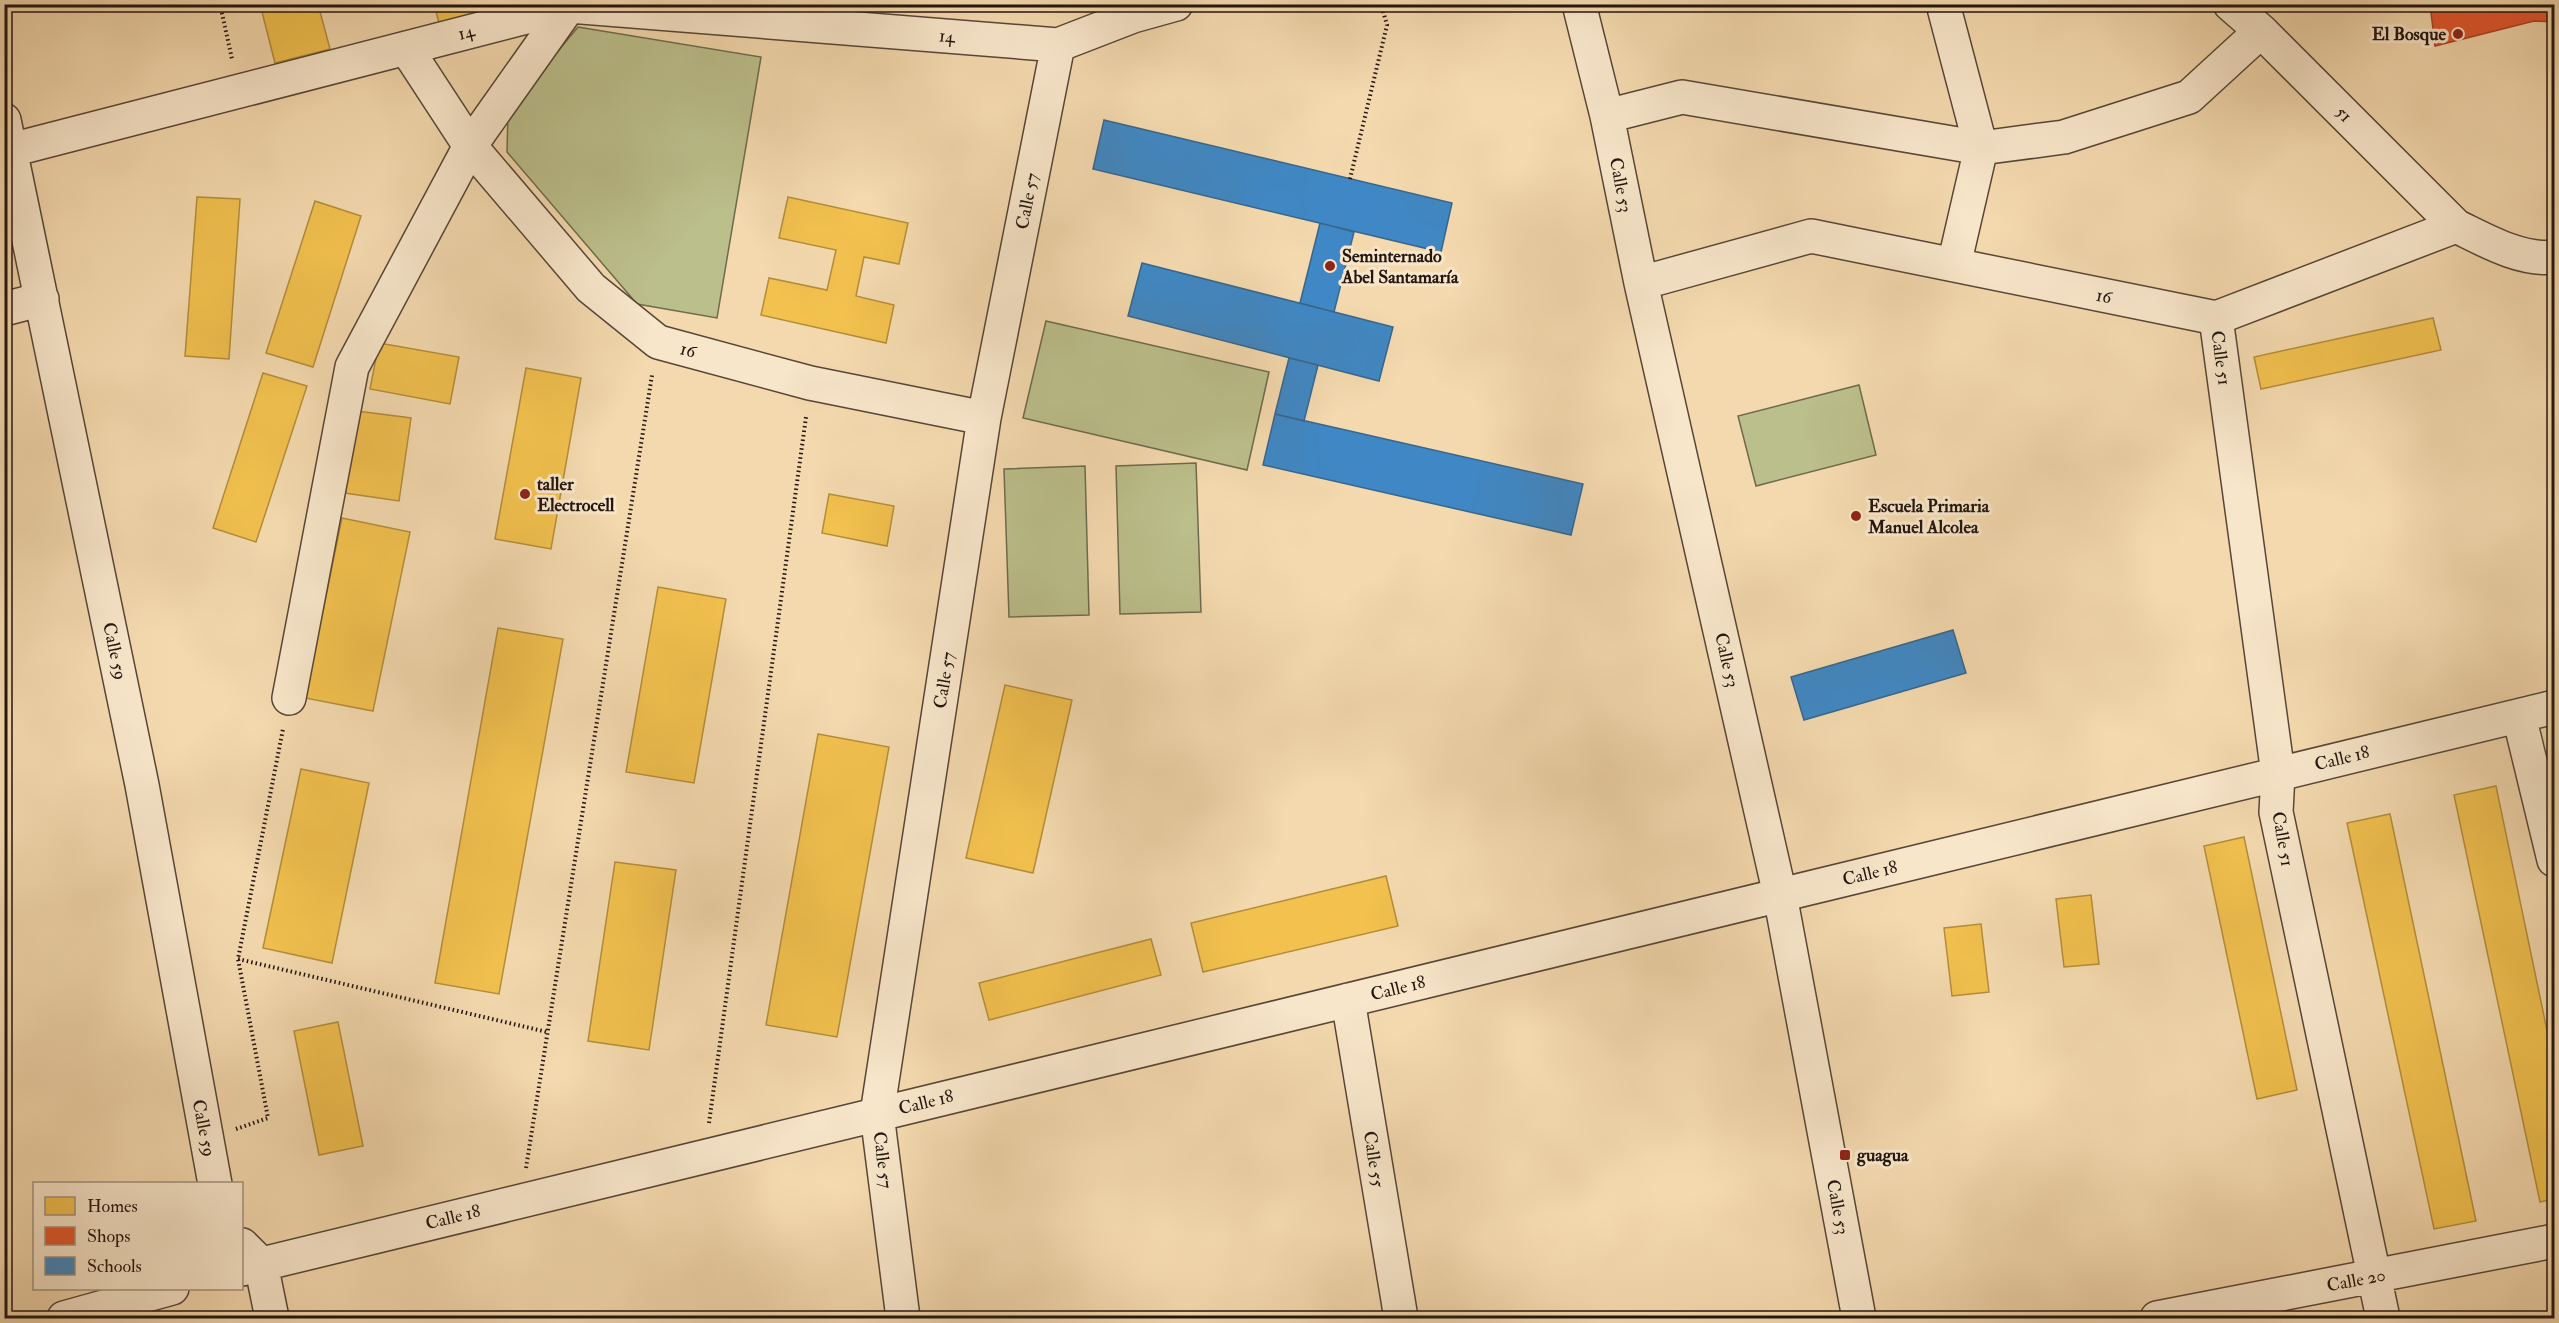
<svg xmlns="http://www.w3.org/2000/svg" width="2559" height="1323" font-family="'IM FELL Double Pica',serif">
	<rect width="100%" height="100%" fill="#f4d9ae"/>
	<filter id="stains"><feTurbulence type="fractalNoise" baseFrequency=".00333" numOctaves="4"/><feColorMatrix values="0 0 0 0 .2 0 0 0 0 .09 0 0 0 0 .02 0 0 0 .5 -.17"/></filter>
	<radialGradient id="worn" r=".72"><stop offset=".6" stop-color="#630" stop-opacity="0"/><stop offset="1" stop-color="#630" stop-opacity=".3"/></radialGradient>
	<path fill="#bbbf8b" stroke="#6f6a4d" stroke-width="1.5" d="M578 27 761 57 717 318 637 304 507 152 508 111Z
		M1046 321 1269 372 1247 470 1023 418Z
		M1859 385 1876 455 1756 486 1738 416Z
		M1196 463 1201 612 1120 614 1116 466Z
		M1085 466 1089 615 1009 617 1004 469Z"/>
	<path fill="#f2c14e" stroke="#b48d3b" stroke-width="1.5" d="M260 4H318L330 49 275 63Z
		M434 4H492L493 9 439 23Z
		M197 197 240 199 229 359 185 356Z
		M788 197 908 223 899 264 864 257 856 296 894 305 886 343 761 315 769 278 827 290 836 250 779 238Z
		M315 201 361 216 313 367 266 353Z
		M2433 318 2441 350 2261 389 2254 357Z
		M379 343 459 357 450 404 370 389Z
		M526 368 581 378 551 549 495 539Z
		M263 373 307 386 256 542 213 528Z
		M357 411 411 418 399 501 345 493Z
		M829 494 894 506 887 546 822 533Z
		M342 518 410 532 373 711 305 698Z
		M658 587 726 599 694 783 626 772Z
		M498 628 563 639 499 994 435 983Z
		M1005 685 1072 700 1033 873 966 858Z
		M818 734 889 747 837 1037 766 1025Z
		M301 769 369 783 332 963 263 948Z
		M2496 786 2554 1064V1199L2540 1202 2454 795Z
		M2390 814 2476 1221 2434 1229 2347 823Z
		M2244 837 2297 1090 2257 1099 2204 846Z
		M615 862 676 870 649 1050 588 1041Z
		M1386 876 1398 926 1203 972 1191 923Z
		M2091 895 2099 964 2064 967 2056 899Z
		M1981 924 1989 992 1952 996 1944 928Z
		M1151 939 1161 975 989 1020 979 983Z
		M338 1022 363 1146 319 1155 294 1031Z"/>
	<path fill="#e4572e" stroke="#aa4325" stroke-width="1.5" d="M2430 4H2554V22L2534 21 2435 46Z"/>
	<path fill="#3f88c5" stroke="#37668e" stroke-width="1.5" d="M1104 120 1452 203 1441 252 1093 169Z
		M1320 223 1354 232 1334 312 1300 303Z
		M1142 263 1393 327 1379 381 1128 316Z
		M1289 358 1318 365 1304 421 1275 414Z
		M1275 414 1583 484 1571 535 1263 465Z
		M1953 630 1966 673 1804 720 1791 677Z"/>
	<g fill="none" stroke-linecap="round" stroke-linejoin="round">
		<g stroke="#574637" stroke-width="36">
			<path id="minor" d="M1579 4 1607 116 1641 283 1780 895 1859 1318
				M1943 4 1981 148 1954 265
				M2230 4 2261 31 2456 226C2485 240 2521 261 2554 257
				M406 48 470 146 591 288 658 342 810 383 984 418
				M1607 116 1682 97 1981 148 2064 137 2189 97 2261 31
				M4 120 142 785 215 1184
				M11 150 569 6 1058 45 1133 16 1176 4
				M1641 283 1811 236 2216 318 2456 226
				M4 309 42 299
				M2216 318 2278 774 2276 812 2383 1318
				M289 698 352 367 470 146 569 6
				M2519 716 2554 860
				M1348 1000 1401 1318
				M242 1245 261 1264 272 1318
				M242 1269 2554 707
				M64 1318 172 1288
				M903 1318 877 1114 984 418 1058 45
				M2157 1318 2554 1241"/>
		</g>
		<path stroke="#23150f" stroke-width="4" stroke-dasharray="1.5 3" stroke-linecap="butt" d="M220 4 232 59
			M1350 179 1387 25 1381 4
			M2549 289 2554 315
			M238 959 547 1032
			M709 1123 806 417
			M236 1129 268 1118 238 959 283 729
			M526 1168 652 375"/>
		<use href="#minor" stroke="#f8e6ca" stroke-width="33"/>
	</g>
	<g fill="#8f2418" stroke="#f8e6ca" stroke-width="2">
		<circle cx="2458" cy="34" r="6"/>
		<circle cx="1330" cy="266" r="6"/>
		<circle cx="525" cy="494" r="6"/>
		<circle cx="1856" cy="516" r="6"/>
		<rect x="1839" y="1149" width="12" height="12" rx="3"/>
	</g>
	<g text-anchor="middle" stroke-width="6" stroke-linejoin="round" paint-order="stroke">
		<g font-size="18" fill="#23150f" stroke="#f8e6ca">
			<text transform="translate(466 32) rotate(-15)" y="6">14</text>
			<text transform="translate(947 36) rotate(5)" y="6">14</text>
			<text transform="translate(2344 114) rotate(45)" y="6">51</text>
			<text transform="translate(1621 185) rotate(79)" y="6">Calle 53</text>
			<text transform="translate(1027 201) rotate(-79)" y="6">Calle 57</text>
			<text transform="translate(2104 296) rotate(11)" y="6">16</text>
			<text transform="translate(688 350) rotate(15)" y="6">16</text>
			<text transform="translate(2221 358) rotate(82)" y="6">Calle 51</text>
			<text transform="translate(115 651) rotate(78)" y="6">Calle 59</text>
			<text transform="translate(1727 660) rotate(77)" y="6">Calle 53</text>
			<text transform="translate(944 680) rotate(-81)" y="6">Calle 57</text>
			<text transform="translate(2342 758) rotate(-14)" y="6">Calle 18</text>
			<text transform="translate(2283 839) rotate(80)" y="6">Calle 51</text>
			<text transform="translate(1870 873) rotate(-14)" y="6">Calle 18</text>
			<text transform="translate(1398 988) rotate(-14)" y="6">Calle 18</text>
			<text transform="translate(926 1102) rotate(-14)" y="6">Calle 18</text>
			<text transform="translate(204 1128) rotate(79)" y="6">Calle 59</text>
			<text transform="translate(1374 1159) rotate(81)" y="6">Calle 55</text>
			<text transform="translate(883 1160) rotate(83)" y="6">Calle 57</text>
			<text transform="translate(1838 1207) rotate(79)" y="6">Calle 53</text>
			<text transform="translate(453 1217) rotate(-14)" y="6">Calle 18</text>
			<text transform="translate(2356 1280) rotate(-11)" y="6">Calle 20</text>
		</g>
		<g font-size="18" font-weight="bold" fill="#23150f" stroke="#f8e6ca" text-anchor="start">
			<text x="2446" y="40" text-anchor="end">El Bosque</text>
			<text x="1342" y="262">Seminternado<tspan x="1342" dy="21">Abel Santamaría</tspan></text>
			<text x="537" y="490">taller<tspan x="537" dy="21">Electrocell</tspan></text>
			<text x="1868" y="512">Escuela Primaria<tspan x="1868" dy="21">Manuel Alcolea</tspan></text>
			<text x="1857" y="1161">guagua</text>
		</g>
	</g>
	<rect width="2559" height="1323" fill="none" stroke="#f4d9ae" stroke-width="24"/>
	<rect x="6" y="6" width="2547" height="1311" fill="none" stroke="#23150f" stroke-width="3"/>
	<rect x="12" y="12" width="2535" height="1299" fill="none" stroke="#23150f" stroke-width="1.5"/>
	<rect x="33" y="1182" width="210" height="108" fill="#f8e6ca" stroke="#a3927f" stroke-width="1.5"/>
	<rect x="45" y="1197" width="30" height="18" fill="#f2c14e" stroke="#a3927f" stroke-width="1.5"/>
	<text x="87" y="1212" font-size="18" fill="#23150f">Homes</text>
	<rect x="45" y="1227" width="30" height="18" fill="#e4572e" stroke="#a3927f" stroke-width="1.5"/>
	<text x="87" y="1242" font-size="18" fill="#23150f">Shops</text>
	<rect x="45" y="1257" width="30" height="18" fill="#3f88c5" stroke="#a3927f" stroke-width="1.5"/>
	<text x="87" y="1272" font-size="18" fill="#23150f">Schools</text>
	<rect width="100%" height="100%" filter="url(#stains)"/>
	<rect width="100%" height="100%" fill="url(#worn)"/>
</svg>
